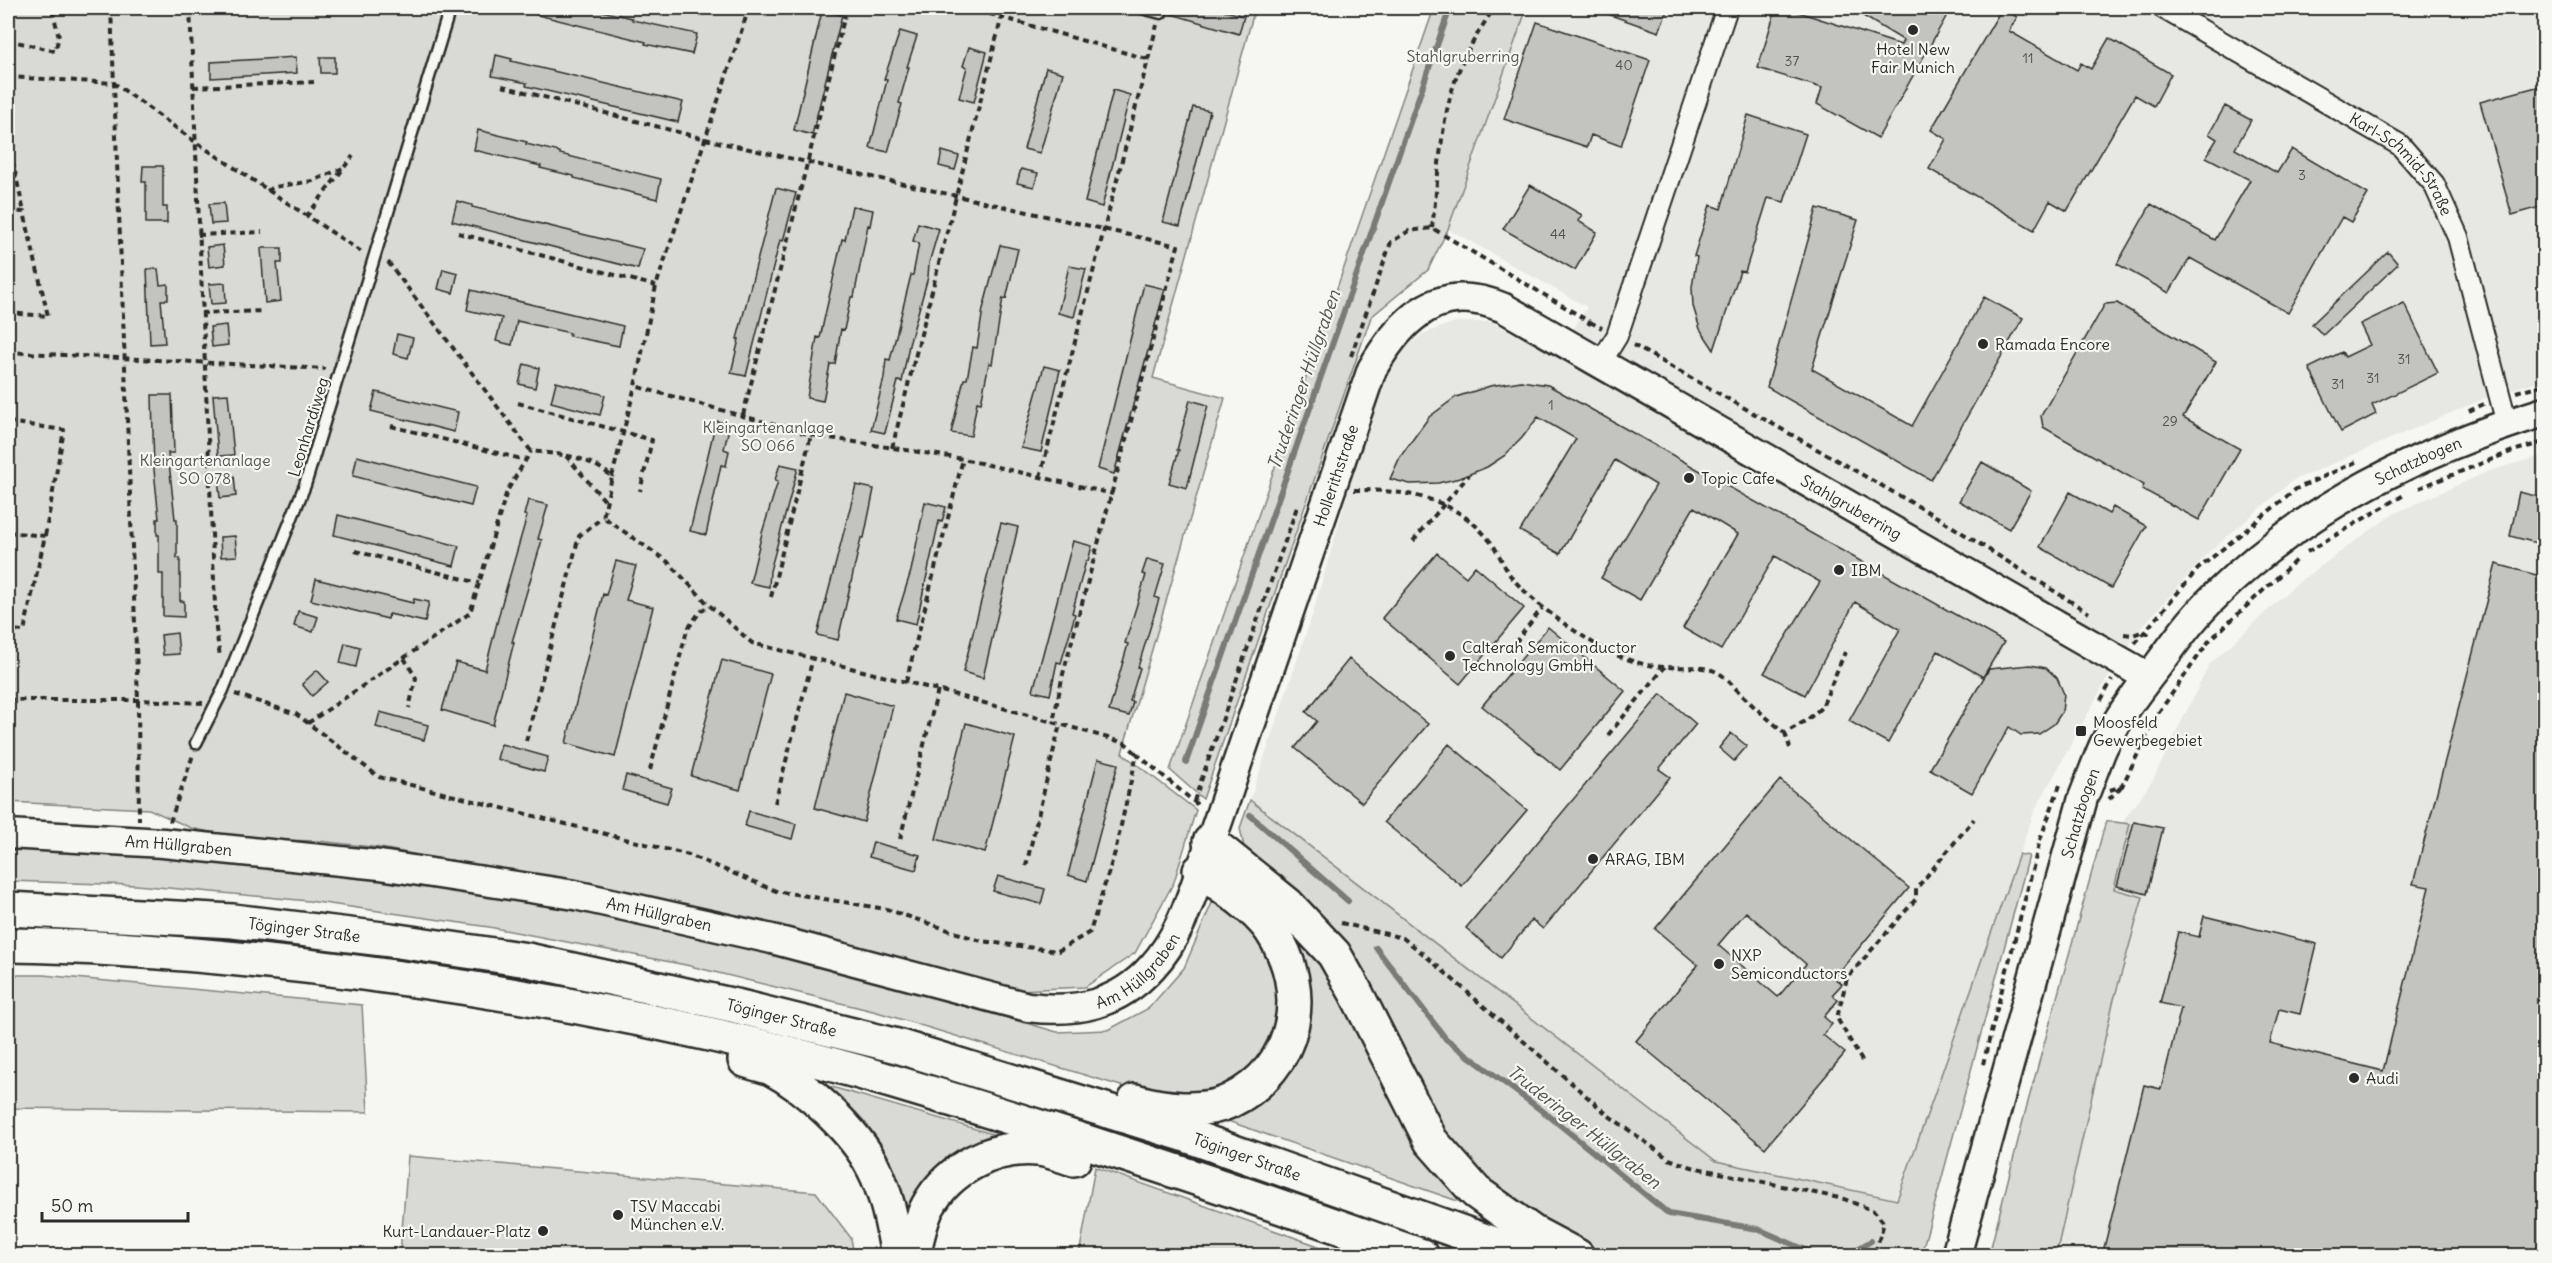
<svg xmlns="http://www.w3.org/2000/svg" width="2552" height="1263" font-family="Delius,sans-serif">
	<rect width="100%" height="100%" fill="#f6f6f2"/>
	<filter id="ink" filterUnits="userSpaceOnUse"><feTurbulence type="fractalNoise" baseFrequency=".0167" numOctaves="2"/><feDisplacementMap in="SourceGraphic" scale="12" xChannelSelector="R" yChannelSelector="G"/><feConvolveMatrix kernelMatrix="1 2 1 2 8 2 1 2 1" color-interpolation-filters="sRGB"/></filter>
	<g filter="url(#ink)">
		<path fill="#e7e7e3" d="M1527 8H2544V379L2488 397 2292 481 2209 552 2140 629 2104 684 2034 812 1897 1200 1716 1161 1250 800 1312 616 1353 475 1387 371 1399 354 1422 334 1455 322H1492L1557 356 1587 307 1448 229Z
			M2544 455V1255L2045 1256 2125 818 2153 780 2209 665 2296 584 2393 514 2489 471Z"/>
		<path fill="#d9d9d5" stroke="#828280" stroke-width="1.5" d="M8 8H1255L1153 378 1225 398 1122 753 1196 810 1174 882 1135 953 1085 987 1019 990 687 906 381 848 319 841 241 839 191 828 149 809 8 802Z
			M1434 8H1527L1448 229 1428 270 1371 317 1203 799 1170 770Z
			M1250 800 1716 1161 1897 1200 2019 854 2029 856 1921 1255H1608L1557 1236 1494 1190 1448 1137 1246 857 1240 828Z
			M2106 821 2130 824 2114 889 2143 897 2113 1003 2056 1255H1989L2026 1109Z
			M8 843 306 869 468 890 657 926 801 959 1057 1032 1108 1030 1149 1008 1184 968 1214 898 1242 913 1283 976 1276 1043 1229 1090 1157 1097 877 1012 686 965 489 927 309 901 136 885 8 881Z
			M1234 883 1316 954 1475 1207 1219 1118 1304 1022Z
			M8 975H43L362 1005 368 1112 8 1108Z
			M818 1083 1010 1139 907 1244Z
			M408 1156 816 1192 851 1238 854 1255H400Z
			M1095 1167 1344 1255H1079Z"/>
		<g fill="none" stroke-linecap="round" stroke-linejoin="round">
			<path stroke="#7a7a78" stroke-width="6" d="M1186 762 1450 8
				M1250 815 1348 901
				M1376 948 1446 1039 1549 1116 1669 1214 1758 1229 1819 1256
				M1846 1256 1871 1241"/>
		</g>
		<path fill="#c3c3c0" stroke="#2b2b2b" stroke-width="1.5" fill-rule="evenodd" d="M535 8H598L597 10 632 18V20L697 34 692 54 645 44 646 42 534 14Z
			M1167 8H1215L1244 16 1239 34 1168 13Z
			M1596 8H1668L1659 32 1596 10Z
			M1776 8H1786L1901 45 1903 40 1850 8H1951L1878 138 1817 104 1822 88 1758 68Z
			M2002 8 2017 17 2009 31 2077 70 2081 63 2091 69 2109 38 2171 74 2154 106 2135 95 2067 211 2050 201 2034 230 1929 169 1946 139 1931 130Z
			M822 11 842 15 812 135 794 130Z
			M1537 22 1650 60 1621 146 1591 135 1587 147 1504 119Z
			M900 31 917 36 907 67H909L899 103 902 104 888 152 870 148 887 80 884 79Z
			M969 47 987 52 974 102 959 98 967 67 963 66Z
			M496 55 512 59 511 61 683 102 678 122 526 86 527 83 492 76Z
			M296 57 297 73 211 78V62Z
			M320 57H335V73H321Z
			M1046 68 1063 73 1040 153 1024 149Z
			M2544 85V206L2512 215 2480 102Z
			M1113 90 1130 95 1102 207 1085 202Z
			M2225 106 2251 120 2235 149 2277 173 2292 149 2368 194 2351 222 2342 217 2288 313 2190 258 2169 293 2117 264 2151 204 2215 240 2250 180 2206 157 2217 139 2209 134Z
			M1193 107 1210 111 1180 226 1163 222Z
			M1748 115 1806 134 1784 202 1768 198 1745 272 1740 271 1714 350 1700 329 1693 306 1692 287 1697 257 1694 256 1710 205 1721 209Z
			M478 130 527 142 526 144 560 152V154L661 179 657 199 574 178V176L540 168 541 166 474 150Z
			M942 151 959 156 955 170 939 166Z
			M143 166H163V207H167V223H146V182H142Z
			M1021 169 1038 173 1034 187 1017 183Z
			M1530 185 1582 215 1578 221 1597 232 1575 270 1503 229Z
			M776 188 796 193 783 241 780 240 746 376 731 373 739 339H737Z
			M457 201 472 205V207L643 249 638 269 452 221Z
			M224 203 226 223 211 224 209 204Z
			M852 206 873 210 870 226 868 225 854 297H851L844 330 841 329 835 364H830L823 401 807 398 817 337 820 338 842 239 845 240Z
			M1817 208 1858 220 1812 369 1912 426 1984 297 2023 318 1931 480 1767 387Z
			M918 223 939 229 929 263 928 277 909 345 902 382 898 381 885 433 871 430 884 378 886 359 890 360 911 275H913L919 243 913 241Z
			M223 245 225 265 209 267 207 247Z
			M1000 245 1018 249 1006 299 1003 298 992 364 989 363 981 403 977 402 971 436 951 433 964 379H967L973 347 977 348 983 309Z
			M261 248H282V263H277L281 301 265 303Z
			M2388 252 2398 264 2323 335 2312 324Z
			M1069 266 1086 269 1074 317 1058 313Z
			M147 269H158L160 285 168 284V300H161L165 343 150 344Z
			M443 269 458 273 453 293 438 289Z
			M225 283 226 303 211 304 209 284Z
			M1144 284 1165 289 1114 474 1098 469Z
			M471 290 623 326 619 346 569 336 570 333 517 321 512 345 496 341 502 318 467 310Z
			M2117 303 2216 362 2183 417 2240 449 2199 520 2142 489 2144 485 2043 427 2041 416 2105 304Z
			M2404 303 2438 373 2372 405 2376 414 2341 432 2309 368 2342 352 2345 357 2370 345 2360 324Z
			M226 325 228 345 212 347 210 327Z
			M397 334 413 338 408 358 393 354Z
			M524 364 539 368 535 388 519 384Z
			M1044 366 1060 370 1041 452 1021 448Z
			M1521 381 1548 385 2004 642 1983 677 1938 651 1888 743 1849 721 1900 629 1855 602 1805 695 1764 673 1820 582 1775 556 1721 650 1683 628 1738 534 1694 507 1640 600 1601 578 1656 485 1615 460 1560 554 1520 531 1576 439 1538 417 1522 438 1504 456 1487 467 1460 478 1438 483 1410 484 1390 479 1400 457 1429 417 1456 397 1490 386Z
			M556 382 605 395 600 415 551 402Z
			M376 392 458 412 454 432 371 411Z
			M228 394 234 455 218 456 213 395Z
			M152 395H172L174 453H168L175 519H177V558H180V601H184V617L163 616V574H159V535H157V519H159L154 470Z
			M1190 400 1208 405 1187 488 1169 483 1179 450H1177Z
			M716 421 730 424 724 449 729 451 726 466 721 465 706 535 690 531Z
			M357 456 476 487 471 506 353 476Z
			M1982 462 2031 491 2009 529 1959 501Z
			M780 464 798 468 770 571 769 587 750 583 762 533 778 481 775 480Z
			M234 476 236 496 220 498 218 477Z
			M856 485 874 489 864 538H861L838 640 817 635Z
			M2070 492 2109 514 2113 507 2146 526 2111 588 2040 547Z
			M2519 492 2544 498V545L2510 536Z
			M528 500 548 505 538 539 542 540 512 642H514L493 725 442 710 456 662 485 670 502 603 527 516 524 515Z
			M925 502 946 507 942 522 939 521 916 624 896 619 911 571Z
			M338 515 459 546 454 566 334 535Z
			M1001 523 1018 527 983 678 963 672Z
			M235 536 237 556 221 557 220 537Z
			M1073 541 1092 546 1088 561H1086L1072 613 1075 614 1071 629 1061 663 1057 662 1050 695 1033 691Z
			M1437 553 1466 577 1475 566 1524 608 1460 684 1382 618Z
			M1147 559 1165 564 1155 597 1159 599 1138 667 1140 668 1130 701 1133 702 1129 716 1109 711 1128 644 1125 643 1146 575 1142 574Z
			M616 561 636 566 626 600 653 607 615 757 566 743 603 594 606 595Z
			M2496 564 2544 577V1256H2102L2144 1085 2161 1089 2181 1008 2160 1003 2178 932 2199 937 2204 916 2317 944 2300 1014 2279 1009 2270 1043 2383 1071 2429 887 2413 884Z
			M316 579 413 603 414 599 429 602 425 622 389 614 388 619 311 600Z
			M298 611 318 617 313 632 294 626Z
			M1548 627 1625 691 1560 770 1482 706Z
			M177 633 179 654 163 655 161 635Z
			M345 643 360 647 356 667 340 663Z
			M1349 659 1428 724 1362 803 1295 748 1317 721 1306 712Z
			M722 660 771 674 740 790 691 776Z
			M2030 665 2046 668 2057 678 2064 694 2062 712 2054 724 2039 734 2021 735 2009 727 1972 793 1930 769 1989 669Z
			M317 670 328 682 312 696 302 684Z
			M844 692 893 706 864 822 815 808Z
			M1661 694 1696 724 1659 769 1670 777 1543 929 1532 920 1501 958 1466 928Z
			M380 712 428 725 424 740 376 727Z
			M966 723 1015 737 985 853 936 839Z
			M1731 733 1747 746 1734 761 1719 748Z
			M501 744 548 757 544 772 497 759Z
			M1449 744 1527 810 1462 886 1384 822Z
			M1098 759 1118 764 1087 881 1068 875Z
			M626 775 672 788 667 803 622 790Z
			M1780 780 1909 888 1834 978 1842 984 1832 995 1838 1000 1824 1017 1832 1024 1823 1035 1845 1053 1765 1148 1636 1041 1698 965 1655 929ZM1746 912 1806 964 1778 997 1718 945Z
			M749 811 796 824 792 839 745 826Z
			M2134 822 2163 828 2147 894 2117 886Z
			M873 842 920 855 916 870 869 857Z
			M998 876 1045 889 1041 904 993 891Z"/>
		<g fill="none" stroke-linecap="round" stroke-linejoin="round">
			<g stroke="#2b2b2b" stroke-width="15">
				<path id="lane" d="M1142 8 1161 13
					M196 743 223 690 305 485 450 8"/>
			</g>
			<g stroke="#2b2b2b" stroke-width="24">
				<g id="street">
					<path id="s1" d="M2163 8 2400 145 2434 184 2458 237 2507 424"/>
					<path d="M1601 362 1617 336 1727 8"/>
				</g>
			</g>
			<g stroke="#2b2b2b" stroke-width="33">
				<g id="secondary">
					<path id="s2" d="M8 834 163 843 380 865 575 895 772 939 1028 1007C1077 1013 1118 1005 1152 967 1180 937 1191 897 1205 858 1216 827 1227 796 1237 764 1282 632 1327 501 1372 369 1394 331 1427 290 1477 300 1487 301 1496 305 1504 308L2148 677"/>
					<path id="s3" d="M1956 1256 2083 798C2090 781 2096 763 2103 747 2117 718 2139 689 2159 664 2176 641 2193 617 2214 597 2306 506 2422 450 2544 412"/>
				</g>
			</g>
			<g stroke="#2b2b2b" stroke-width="38">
				<g id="highway">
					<path d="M1210 842 1287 904 1334 954 1355 991 1431 1141 1476 1192 1532 1232 1577 1256"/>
					<path id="s4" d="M8 909 233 921 391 940 528 960 736 1006 897 1046 1183 1134 1528 1256"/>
					<path d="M8 945C108 946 207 955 306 966 505 989 703 1026 894 1082 1072 1135 1247 1194 1422 1256"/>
					<path d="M745 1060C753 1063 763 1065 771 1068 807 1087 855 1131 873 1167 887 1193 893 1227 898 1256"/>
					<path d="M1135 1101C1161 1109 1204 1114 1230 1101 1298 1068 1312 990 1271 930 1255 907 1224 887 1200 871"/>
					<path d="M913 1256C917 1239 920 1221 928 1206 949 1168 994 1145 1038 1149 1050 1150 1063 1156 1074 1159"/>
				</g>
			</g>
			<path stroke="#2b2b2b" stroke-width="4" stroke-dasharray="6 4.5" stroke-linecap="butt" d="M111 8 138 700 139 820
				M190 8 216 629 220 657
				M749 8 656 286 635 386 811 435 963 459 1113 494
				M969 8 1147 59
				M8 40 55 51 59 37 52 8
				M8 77 114 83 194 141 363 253
				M502 86 705 139 1178 246 1063 674 1053 722
				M193 87 314 82
				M8 141 24 212
				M267 191 274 187 313 181 343 168
				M8 211 24 212 48 316 8 313
				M306 217 353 156
				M1432 228C1438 183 1440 124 1455 81 1464 54 1479 31 1494 8
				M458 233 656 286
				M198 235 262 232
				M388 262 531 451C563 455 587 455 612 477L603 517 668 562 709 605 752 643 938 690 1060 724 1125 743 1137 754
				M201 313 264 311
				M1590 322 1602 328
				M1633 345 1937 517 2089 613
				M8 352 325 369
				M1351 356 1391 242 1409 231 1432 228 1590 322 1586 328
				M2516 392 2544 384
				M518 403 652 440 640 491
				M2469 411 2484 404
				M743 415 845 15
				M8 422 64 430 45 536
				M391 426 525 460
				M892 448 1004 8
				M566 456 606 502
				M612 477 635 386
				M1040 477 1157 25
				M2419 488 2513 451 2544 442
				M1354 490C1405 490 1455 497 1489 540 1499 551 1503 567 1513 579 1536 605 1565 625 1595 644 1614 656 1644 667 1668 667 1684 668 1702 665 1717 672 1728 678 1735 689 1744 697 1757 710 1771 721 1785 733L1807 720 1822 707 1845 652
				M8 532 45 536 24 631 8 630
				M1413 541 1469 475
				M355 551 479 583
				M2307 552 2404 495
				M771 597 811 435
				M2124 634 2133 635 2144 631 2152 637
				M1515 643 1542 608
				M2135 643 2198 569 2296 489 2358 461
				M404 658 416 678 409 708
				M906 682 963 459
				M235 694 296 714 379 777 689 855 776 891 886 909 981 941 1058 951 1090 932 1115 852 1137 754 1199 806
				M8 700H138L203 703
				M2101 700 2112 680
				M308 723 470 613 507 491 531 451
				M1785 733 1790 748
				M1608 735 1665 667
				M526 741 579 536 603 517
				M650 770 687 630 699 613 709 605
				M2110 790 2122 786 2157 715 2209 641 2296 560
				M2109 799 2121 787
				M1194 801 1297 507
				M775 803 813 658
				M170 822 193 755
				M900 839 938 690
				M1026 866 1060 724
				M1341 923 1403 938 1426 956 1608 1115 1669 1159 1692 1167 1844 1199 1874 1211 1884 1223 1874 1256
				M1862 1061 1837 1018 1847 978 1916 899V889L1974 819
				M1983 1064 2040 840 2060 785"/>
			<use href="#lane" stroke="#f6f6f2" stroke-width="10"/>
			<use href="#street" stroke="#f6f6f2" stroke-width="20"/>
			<use href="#secondary" stroke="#f6f6f2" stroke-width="28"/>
			<use href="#highway" stroke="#f6f6f2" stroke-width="33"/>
		</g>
	</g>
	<g fill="#2b2b2b" stroke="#f6f6f2" stroke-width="2">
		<circle cx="1913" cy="30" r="6"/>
		<circle cx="1983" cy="344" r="6"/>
		<circle cx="1689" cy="478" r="6"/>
		<circle cx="1839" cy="570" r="6"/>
		<circle cx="1450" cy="656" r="6"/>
		<rect x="2075" y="725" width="12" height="12" rx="3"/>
		<circle cx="1593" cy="859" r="6"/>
		<circle cx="1719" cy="964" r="6"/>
		<circle cx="2354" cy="1078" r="6"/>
		<circle cx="618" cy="1215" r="6"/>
		<circle cx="543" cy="1231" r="6"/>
	</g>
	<g text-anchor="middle" stroke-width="4.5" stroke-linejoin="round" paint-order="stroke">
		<g font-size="14" fill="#515150">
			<text x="2028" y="63">11</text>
			<text x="1792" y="66">37</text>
			<text x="1624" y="70">40</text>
			<text x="2302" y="180">3</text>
			<text x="1558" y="239">44</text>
			<text x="2404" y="364">31</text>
			<text x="2373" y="383">31</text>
			<text x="2338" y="389">31</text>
			<text x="1551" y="410">1</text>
			<text x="2170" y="426">29</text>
		</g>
		<g font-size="16" fill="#2b2b2b" stroke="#f6f6f2" text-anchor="start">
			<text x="1913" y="55" text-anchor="middle">Hotel New<tspan x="1913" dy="18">Fair Munich</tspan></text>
			<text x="1995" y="350">Ramada Encore</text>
			<text x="1701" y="484">Topic Cafe</text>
			<text x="1851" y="576">IBM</text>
			<text x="1462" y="653">Calterah Semiconductor<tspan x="1462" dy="18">Technology GmbH</tspan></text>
			<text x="2093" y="728">Moosfeld<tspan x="2093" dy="18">Gewerbegebiet</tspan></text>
			<text x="1605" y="865">ARAG, IBM</text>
			<text x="1731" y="961">NXP<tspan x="1731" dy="18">Semiconductors</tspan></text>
			<text x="2366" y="1084">Audi</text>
			<text x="630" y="1212">TSV Maccabi<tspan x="630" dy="18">München e.V.</tspan></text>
			<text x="531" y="1237" text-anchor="end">Kurt-Landauer-Platz</text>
		</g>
		<g font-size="16" fill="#565656" stroke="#f6f6f2">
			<text x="1463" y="62">Stahlgruberring</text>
			<text x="768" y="433">Kleingartenanlage<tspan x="768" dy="18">SO 066</tspan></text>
			<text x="205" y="466">Kleingartenanlage<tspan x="205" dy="18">SO 078</tspan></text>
		</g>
		<g font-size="16" fill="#2b2b2b" stroke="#f6f6f2">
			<text dy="6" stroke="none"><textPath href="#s1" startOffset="288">Karl-Schmid-Straße</textPath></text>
			<text transform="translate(308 427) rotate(-73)" y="6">Leonhardiweg</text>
			<text dy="6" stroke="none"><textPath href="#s3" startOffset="964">Schatzbogen</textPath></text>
			<text dy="6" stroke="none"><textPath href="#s2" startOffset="1700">Hollerithstraße</textPath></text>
			<text dy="6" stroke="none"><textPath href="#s2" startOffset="2376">Stahlgruberring</textPath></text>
			<text dy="6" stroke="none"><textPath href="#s3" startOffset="460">Schatzbogen</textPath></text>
			<text dy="6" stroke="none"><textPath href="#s2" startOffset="171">Am Hüllgraben</textPath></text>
			<text dy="6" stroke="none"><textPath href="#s2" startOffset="657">Am Hüllgraben</textPath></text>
			<text dy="6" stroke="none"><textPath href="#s4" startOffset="297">Töginger Straße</textPath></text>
			<text dy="6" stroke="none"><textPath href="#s2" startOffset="1160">Am Hüllgraben</textPath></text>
			<text dy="6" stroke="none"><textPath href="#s4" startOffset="783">Töginger Straße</textPath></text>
			<text dy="6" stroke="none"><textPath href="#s4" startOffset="1269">Töginger Straße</textPath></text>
		</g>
		<g font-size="18" font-style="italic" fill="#525251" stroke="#f6f6f2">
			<text transform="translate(1304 380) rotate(-71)" y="6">Truderinger Hüllgraben</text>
			<text transform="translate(1584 1127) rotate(38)" y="6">Truderinger Hüllgraben</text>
		</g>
	</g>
	<rect width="2552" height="1263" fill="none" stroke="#f6f6f2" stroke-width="30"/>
	<rect x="15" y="15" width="2522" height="1233" fill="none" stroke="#2b2b2b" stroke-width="2" filter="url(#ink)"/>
	<path d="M42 1212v9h146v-9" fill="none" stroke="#2b2b2b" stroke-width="3"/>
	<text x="51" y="1212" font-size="18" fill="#2b2b2b" stroke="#f6f6f2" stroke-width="4.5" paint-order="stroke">50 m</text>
</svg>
